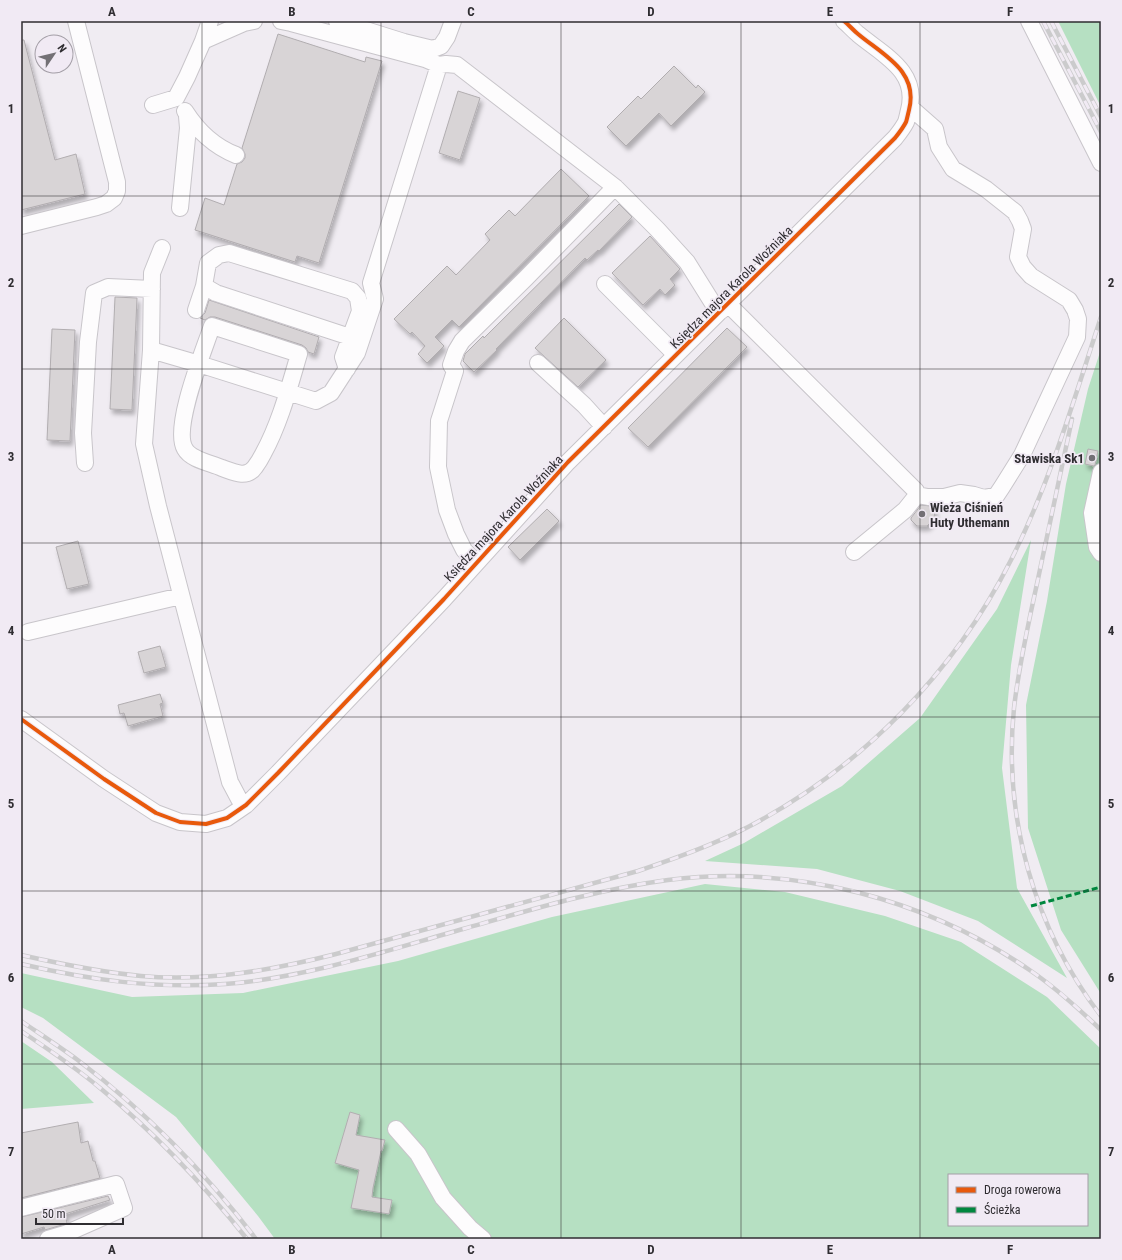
<svg xmlns="http://www.w3.org/2000/svg" width="1122" height="1260" font-family="'Roboto Condensed',sans-serif">
	<defs>
		<filter id="shadow"><feDropShadow dx="2.5" dy="4.5" stdDeviation="2" flood-color="#0004"/></filter>
	</defs>
	<rect width="100%" height="100%" fill="#f0ecf2"/>
	<path fill="#b6e0c2" fill-rule="evenodd" d="M1058 21H1101V107Z
		M1101 349V994L1061 930 1028 828 1026 705 1047 601 1066 484 1088 389Z
		M1031 540 1011 665 1002 768 1017 888 1067 978 978 921 900 891 817 869 705 861 744 843 842 786 920 718 997 609Z
		M705 884 785 892 885 916 961 942 1047 997 1101 1049V1239H275L258 1216 176 1117 43 1018 21 1007V973L132 997 243 993 398 961 552 917ZM949 1175H1087V1225H949Z
		M21 1041 52 1062 94 1103 21 1109Z"/>
	<path fill="#d8d4d6" stroke="#b1adb0" filter="url(#shadow)" d="M278 34 365 62 366 57 382 61 319 263 297 256 295 262 195 230 205 198 224 205 237 164 242 162 245 158V154L242 148Z
		M21 40H24L55 160 76 154 85 194 21 210Z
		M674 66 696 88 698 85 705 92 671 126 659 113 626 146 607 127 638 96 641 99Z
		M458 91 480 98 460 160 439 153Z
		M561 169 589 196 459 327 452 320 435 337 444 346 427 363 418 354 425 346 412 332 410 334 394 319 447 266 456 275 490 240 485 234 509 210 515 216Z
		M619 204 632 217 599 251 598 250 587 260 585 258 496 349 497 350 474 372 463 361 465 354 483 336 484 338Z
		M650 236 680 269 670 279 675 285 665 295 660 289 643 305 612 273Z
		M115 297 137 298 132 410 110 409Z
		M209 300 319 337 314 354 308 352 306 348 302 345 215 317H210L205 320 200 318 205 313Z
		M564 318 606 360 578 387 535 348Z
		M727 328 747 347 648 447 628 428Z
		M52 329 75 330 70 441 47 440Z
		M1088 449 1098 451 1095 465 1094 466 1085 464Z
		M921 505 931 506 935 510 934 519 927 526H917L911 520V518Z
		M547 509 559 521 520 560 508 547Z
		M78 541 89 584 67 589 56 547Z
		M160 646 166 667 144 673 138 652Z
		M160 694 163 703 160 704 163 716 128 726 124 713 120 714 118 705Z
		M350 1112 360 1115 356 1135 385 1140 382 1151H381L373 1188 372 1197 392 1200 389 1214 351 1208 359 1170 335 1163Z
		M78 1122 81 1143 88 1141 93 1161H95L100 1178 21 1198V1133Z
		M108 1196 110 1200 65 1214 67 1223 62 1225 45 1230 44 1227 21 1234V1217Z"/>
	<g fill="none" stroke-linecap="round" stroke-linejoin="round">
		<g stroke="#c8c5ca" stroke-width="18">
			<path id="minor" d="M281 21 291 23 425 59 439 65 446 64 457 65 615 187 657 229 687 262 712 302 721 311
				M337 21 404 42 433 49 441 46 447 37 453 21
				M1029 21 1101 163
				M203 41 210 21
				M153 105 176 98 187 77 203 41 244 23 254 21
				M910 107 935 129 939 147 953 169 986 189 1015 212 1020 221 1023 229 1018 257 1023 267 1031 276 1069 300 1075 310 1078 319 1077 337 1022 455 1002 487 996 496 984 498 974 495 960 493 944 497H928L917 495
				M185 111C197 130 215 147 236 155
				M180 208 188 128 187 116
				M21 226 97 207 106 204 114 198 117 191V182L76 21
				M605 284 676 355
				M204 286 216 293 350 337
				M728 304 916 491 917 495 905 510 854 552
				M196 310 204 286 208 263 219 255 229 253 352 291 358 298 360 311 343 357 347 369
				M212 326 299 354C289 388 280 423 263 454 261 458 258 463 255 467 247 479 233 472 222 468 211 463 191 460 185 449 172 428 204 350 212 326Z
				M151 350 152 273 162 248
				M538 363 584 405 604 427
				M85 463 83 433 88 342 94 293 108 287 152 289
				M1101 472 1092 513 1097 547 1101 553
				M476 563 464 550 456 534 447 510 438 467 439 421 455 371 451 365 456 351 462 341 526 278 615 187
				M28 632 181 596
				M21 719 104 779 156 813 180 822 206 824 227 818 246 805 278 773 444 599 568 462 895 138C899 133 903 128 906 122 907 119 908 114 909 110 919 71 883 55 858 34 853 30 849 25 844 21
				M246 805 239 799 230 782 158 506 144 444 151 350 199 364 316 401 331 393 357 353 375 299 371 283 439 65
				M396 1129 418 1154 443 1198 470 1228 483 1239
				M21 1208 116 1184 124 1208 65 1234 48 1239"/>
		</g>
		<use href="#minor" stroke="#fdfcfd" stroke-width="16"/>
		<g stroke="#cbcbcc" stroke-width="4.5">
			<path id="rail" d="M1043 21 1101 132
				M1051 21 1101 117
				M1072 419C1061 472 1049 525 1038 579 1029 621 1019 664 1014 708 1003 817 1034 929 1101 1016
				M21 955C61 964 100 972 141 976 207 982 273 970 336 954L638 871C676 858 713 845 748 827 861 768 954 673 1011 560 1050 483 1074 399 1101 317
				M21 964C90 980 154 989 225 984 306 978 385 951 463 929 530 910 599 889 668 880 795 864 927 899 1031 971 1056 988 1079 1009 1101 1030
				M21 1021C40 1034 60 1047 79 1061 146 1112 205 1172 256 1239
				M21 1031C48 1049 75 1067 100 1088 155 1133 203 1184 247 1239"/>
		</g>
		<use href="#rail" stroke="#f1eaf4" stroke-width="3" stroke-dasharray="9" stroke-linecap="butt"/>
		<path stroke="#00873e" stroke-width="3" stroke-dasharray="6 3" stroke-linecap="butt" d="M1031 906 1101 887"/>
		<g stroke="#f1eaf4" stroke-width="6">
			<path id="cycleway" d="M21 719 104 779 156 813 180 822 206 824 227 818 246 805 278 773 444 599 568 462 895 138C899 133 903 128 906 122 907 119 908 114 909 110 919 71 883 55 858 34 853 30 849 25 844 21"/>
		</g>
		<use href="#cycleway" stroke="#e8590c" stroke-width="4"/>
	</g>
	<path fill="none" stroke="#2f2d31" stroke-width="1" stroke-opacity="0.55" d="M202 21V1239M381 21V1239M561 21V1239M741 21V1239M920 21V1239M21 196H1101M21 369H1101M21 543H1101M21 717H1101M21 891H1101M21 1064H1101"/>
	<g fill="#737075" stroke="#f1eaf4" stroke-width="1.5">
		<circle cx="1092" cy="458" r="4"/>
		<circle cx="922" cy="514" r="4"/>
	</g>
	<g text-anchor="middle" stroke-width="3.5" stroke-linejoin="round" paint-order="stroke">
		<g font-size="13" fill="#2f2d31" stroke="#f1eaf4">
			<text transform="translate(731 287) rotate(-45)" y="5">Księdza majora Karola Woźniaka</text>
			<text transform="translate(503 518) rotate(-47)" y="5">Księdza majora Karola Woźniaka</text>
		</g>
		<g font-size="13" font-weight="bold" fill="#2f2d31" stroke="#f1eaf4" text-anchor="end">
			<text x="1084" y="463">Stawiska Sk1</text>
			<text x="930" y="512" text-anchor="start">Wieża Ciśnień<tspan x="930" dy="15">Huty Uthemann</tspan></text>
		</g>
	</g>
	<rect width="1122" height="1260" fill="none" stroke="#f1eaf4" stroke-width="44"/>
	<rect x="948" y="1174" width="140" height="52" fill="#f1eaf4" stroke="#a39ea6"/>
	<rect x="956" y="1187" width="20" height="6" fill="#e8590c" stroke="#a39ea6"/>
	<text x="984" y="1194" font-size="12" fill="#2f2d31">Droga rowerowa</text>
	<rect x="956" y="1207" width="20" height="6" fill="#00873e" stroke="#a39ea6"/>
	<text x="984" y="1214" font-size="12" fill="#2f2d31">Ścieżka</text>
	<g transform="translate(54 54) rotate(55)"><circle r="19" fill="#f1eaf4" stroke="#a39ea6"/>
	<path d="M0-3L7 15L0 10L-7 15Z" fill="#737075"/>
	<text y="-6" font-size="11" font-weight="bold" text-anchor="middle" fill="#2f2d31">N</text>
	</g>
	<path d="M36 1218v6h87v-6" fill="none" stroke="#2f2d31" stroke-width="2"/>
	<text x="42" y="1218" font-size="12" fill="#2f2d31" stroke="#f1eaf4" stroke-width="3" paint-order="stroke">50 m</text>
	<rect x="22" y="22" width="1078" height="1216" fill="none" stroke="#2f2d31" stroke-width="1.5"/>
	<g font-size="13" text-anchor="middle" font-weight="bold" fill="#2f2d31">
		<text x="112" y="16">A</text>
		<text x="292" y="16">B</text>
		<text x="471" y="16">C</text>
		<text x="651" y="16">D</text>
		<text x="830" y="16">E</text>
		<text x="1010" y="16">F</text>
		<text x="11" y="113">1</text>
		<text x="1111" y="113">1</text>
		<text x="11" y="287">2</text>
		<text x="1111" y="287">2</text>
		<text x="11" y="461">3</text>
		<text x="1111" y="461">3</text>
		<text x="11" y="635">4</text>
		<text x="1111" y="635">4</text>
		<text x="11" y="808">5</text>
		<text x="1111" y="808">5</text>
		<text x="11" y="982">6</text>
		<text x="1111" y="982">6</text>
		<text x="11" y="1156">7</text>
		<text x="1111" y="1156">7</text>
		<text x="112" y="1254">A</text>
		<text x="292" y="1254">B</text>
		<text x="471" y="1254">C</text>
		<text x="651" y="1254">D</text>
		<text x="830" y="1254">E</text>
		<text x="1010" y="1254">F</text>
	</g>
</svg>
